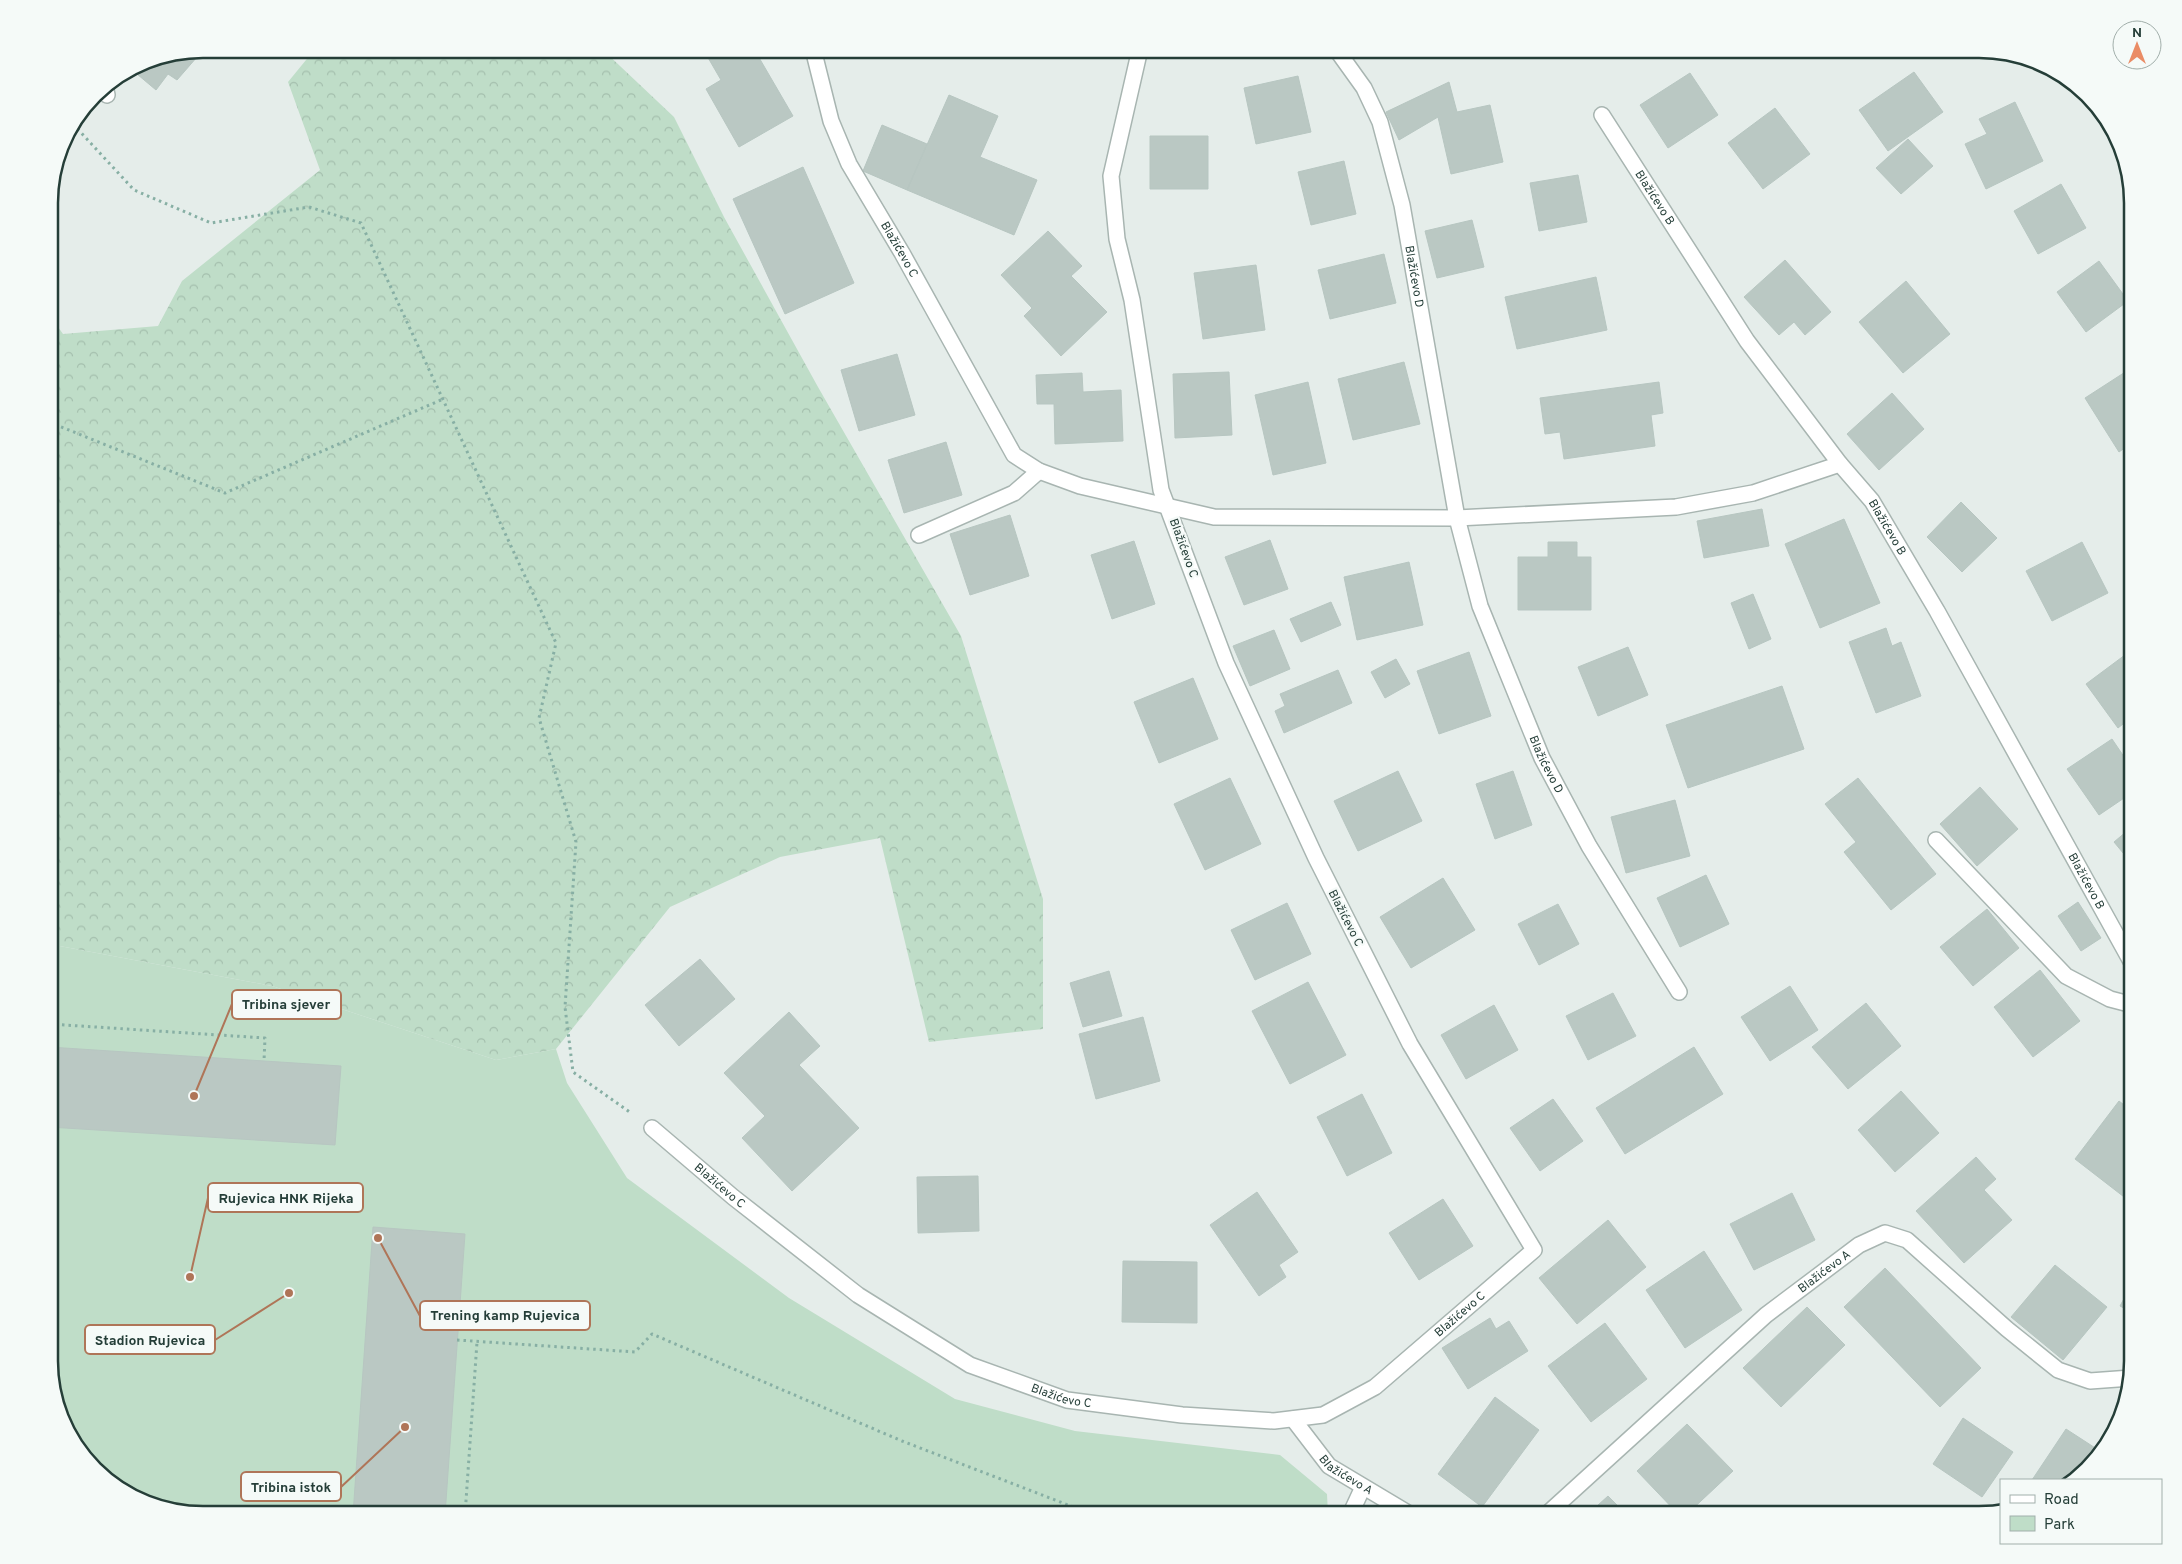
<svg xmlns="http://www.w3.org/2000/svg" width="2182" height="1564" font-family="Overpass,sans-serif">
	<defs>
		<pattern id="forest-crowns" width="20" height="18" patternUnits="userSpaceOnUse" patternTransform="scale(1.25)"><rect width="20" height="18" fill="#bfddc8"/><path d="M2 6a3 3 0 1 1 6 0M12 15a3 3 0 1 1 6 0" fill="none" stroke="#a4bfad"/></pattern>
	</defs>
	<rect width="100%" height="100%" fill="#e5edea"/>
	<path fill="#bfddc8" d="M49 944 272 986 496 1060 556 1049 567 1083 627 1178 789 1298 955 1399 1075 1431 1280 1455 1327 1494 1328 1515H202L153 1507 109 1484 69 1438 49 1371Z"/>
	<path fill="url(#forest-crowns)" d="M315 49H602L674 117 724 217 818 387 961 636 1043 899V1029L929 1042 880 838 780 857 670 907 556 1049 496 1060 272 986 49 944V314L63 334 158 326 182 281 320 170 288 82Z"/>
	<path fill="#bac8c3" stroke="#b7c6c1" d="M204 49 177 80 168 74 156 90 131 69 144 60Z
		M703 49H754L793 116 739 147 706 89 721 80Z
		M1914 72 1943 112 1888 151 1859 110Z
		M1690 73 1718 115 1668 148 1640 105Z
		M1298 76 1311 132 1256 144 1244 88Z
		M1449 82 1457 112 1490 105 1503 162 1451 174 1438 117 1399 140 1386 112Z
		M949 95 998 116 980 157 1037 180 1014 235 907 190Z
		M2015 102 2043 161 1986 189 1965 144 1987 134 1979 119Z
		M1775 108 1810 154 1763 189 1728 143Z
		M882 125 927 144 907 190 863 171Z
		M1150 136H1208V189H1150Z
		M1908 139 1933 166 1901 194 1876 168Z
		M1344 161 1356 214 1311 225 1298 172Z
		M803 167 854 283 785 314 733 199Z
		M1578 175 1587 222 1539 231 1530 183Z
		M2061 184 2086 228 2038 254 2014 211Z
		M1472 220 1484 267 1437 278 1425 231Z
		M1048 231 1082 266 1071 276 1107 312 1061 356 1024 316 1032 308 1001 275Z
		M1384 254 1396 303 1330 319 1318 270Z
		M1785 260 1831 312 1805 335 1794 322 1779 335 1744 297Z
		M2099 261 2128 301 2086 332 2057 292Z
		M1256 265 1265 330 1203 339 1194 273Z
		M1596 277 1607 330 1517 349 1505 297Z
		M1906 281 1950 334 1903 373 1859 322Z
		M897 354 915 415 859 431 841 370Z
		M1404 362 1420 424 1353 440 1338 379Z
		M2133 367V442L2119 452 2085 398Z
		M1229 372 1232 435 1175 438 1173 374Z
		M1082 373 1083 392 1121 390 1123 441 1055 444 1054 404H1037L1036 375Z
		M1308 382 1326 463 1273 475 1255 395Z
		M1659 382 1663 413 1651 415 1655 446 1564 459 1560 432 1545 434 1540 398Z
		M1892 393 1924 429 1879 470 1847 434Z
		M946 442 962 495 904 513 888 460Z
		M1961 502 1997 538 1962 572 1927 537Z
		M1762 509 1769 546 1704 558 1697 521Z
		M1010 515 1029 576 970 595 950 534Z
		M1844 519 1880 603 1820 628 1785 544Z
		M1270 540 1288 589 1244 605 1225 557Z
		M1134 541 1155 604 1112 619 1091 555Z
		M1548 542H1577V557H1591V610H1518V557H1548Z
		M2082 542 2108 593 2052 621 2026 571Z
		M1409 562 1423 625 1357 640 1344 577Z
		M1753 594 1771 639 1749 649 1731 603Z
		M1331 602 1341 625 1301 642 1290 619Z
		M1886 628 1892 646 1901 642 1921 696 1876 713 1849 642Z
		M1274 630 1290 669 1250 686 1233 646Z
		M1628 647 1648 695 1598 716 1578 667Z
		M2133 649V716L2118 728 2086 684Z
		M1469 652 1491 716 1439 734 1417 671Z
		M1396 659 1410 684 1385 698 1371 672Z
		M1338 670 1352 703 1284 733 1275 711 1285 706 1280 694Z
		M1193 678 1218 739 1159 763 1134 702Z
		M1782 686 1804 749 1688 788 1666 725Z
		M2112 739 2133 770V792L2099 815 2067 769Z
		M1398 771 1422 821 1358 851 1334 801Z
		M1513 771 1532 825 1495 839 1476 784Z
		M1230 778 1261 844 1205 870 1174 804Z
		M1858 778 1936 874 1891 910 1844 852 1856 842 1825 804Z
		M1980 787 2018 829 1977 866 1940 824Z
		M1675 800 1690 856 1626 873 1611 817Z
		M2133 826V865L2114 842Z
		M1706 875 1729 924 1680 947 1657 898Z
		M1443 878 1475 930 1411 968 1380 917Z
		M2078 902 2101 938 2081 951 2058 916Z
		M1287 903 1311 954 1255 980 1231 930Z
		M1558 904 1579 944 1539 965 1518 924Z
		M1987 909 2019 948 1973 986 1940 947Z
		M700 959 735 999 679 1046 645 1005Z
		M2040 970 2080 1021 2033 1057 1994 1007Z
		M1109 971 1122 1016 1083 1027 1070 983Z
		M1308 982 1346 1055 1290 1084 1252 1011Z
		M1790 986 1818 1030 1770 1061 1741 1017Z
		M1613 993 1636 1036 1588 1060 1566 1016Z
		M1866 1003 1901 1046 1848 1089 1812 1047Z
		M1494 1005 1518 1050 1466 1079 1441 1035Z
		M789 1012 820 1046 799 1065 859 1128 792 1191 742 1138 765 1116 724 1073Z
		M1143 1017 1160 1081 1096 1099 1079 1034Z
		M49 1047 341 1066 335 1145 49 1127Z
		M1694 1047 1723 1094 1625 1154 1596 1108Z
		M1901 1091 1939 1133 1895 1172 1858 1130Z
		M1362 1094 1392 1153 1347 1176 1317 1117Z
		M1553 1099 1583 1141 1540 1171 1510 1128Z
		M2119 1101 2133 1112V1194L2128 1200 2075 1159Z
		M1976 1157 1996 1179 1984 1190 2012 1220 1964 1263 1916 1211Z
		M978 1176 979 1231 918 1233 917 1177Z
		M1257 1192 1298 1252 1279 1265 1286 1277 1259 1296 1210 1225Z
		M1792 1193 1815 1240 1754 1270 1730 1224Z
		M1443 1199 1473 1246 1419 1280 1389 1233Z
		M1608 1220 1646 1267 1577 1324 1539 1278Z
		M373 1227 465 1234 445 1515H353Z
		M1704 1251 1742 1310 1685 1348 1646 1290Z
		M1123 1261 1197 1262V1323L1122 1322Z
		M2055 1265 2107 1307 2063 1360 2011 1317Z
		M1885 1268 1981 1368 1940 1407 1844 1307Z
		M2133 1282V1313L2120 1306Z
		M1807 1307 1845 1345 1781 1407 1743 1368Z
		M1490 1318 1496 1329 1509 1321 1528 1351 1468 1389 1442 1348Z
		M1605 1323 1647 1379 1591 1422 1548 1366Z
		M1495 1397 1539 1430 1482 1507 1438 1474Z
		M1963 1418 2013 1452 1982 1497 1933 1464Z
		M1687 1424 1733 1471 1686 1515H1679L1637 1471Z
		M2066 1429 2103 1453 2102 1455 2071 1480H2032Z
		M1608 1496 1627 1515H1587Z"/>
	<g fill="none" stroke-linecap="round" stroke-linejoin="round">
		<g stroke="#a8b5b1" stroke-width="18">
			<path id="lane" d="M105 86 107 95
				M919 535 1014 493 1039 471
				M1350 1515 1363 1487"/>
		</g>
		<g stroke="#a8b5b1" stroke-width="18">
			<g id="street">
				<path id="s1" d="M813 49 831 121 849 164 902 253 1014 455 1039 471 1080 486 1214 517 1457 518 1676 507 1753 493 1840 464"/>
				<path id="s2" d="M1336 49 1364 88 1380 122 1402 205 1457 518 1480 606 1542 758 1589 846 1679 992"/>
				<path id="s3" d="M1602 115 1747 341 1840 464 1872 501 1937 611 2133 965"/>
				<path d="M1936 840 2066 976 2110 999 2133 1005"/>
				<path id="s4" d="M652 1128 733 1197 858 1295 970 1365 1067 1400 1182 1415 1274 1421 1323 1415 1375 1387 1534 1250 1410 1044 1316 858 1226 663 1161 490 1132 300 1117 239 1111 176 1140 49"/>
				<path id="s5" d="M1293 1419 1329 1466 1411 1515"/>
				<path id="s6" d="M1546 1515 1766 1315 1859 1245 1885 1233 1907 1240 2007 1329 2058 1370 2090 1381 2131 1378"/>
			</g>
		</g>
		<g stroke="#a3b8b2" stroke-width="18">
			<path id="secondary" d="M2113 128 2119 140"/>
		</g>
		<path stroke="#87afa4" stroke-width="3" stroke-dasharray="2.5 4" stroke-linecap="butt" d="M73 124 134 190 211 223 309 207 361 223 556 643 539 718 576 842 565 1007 573 1072 631 1113
			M49 422 225 493 441 400
			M49 1024 265 1038 264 1061
			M457 1340 635 1352 652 1334 902 1441 1094 1515
			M465 1515 477 1342"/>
		<use href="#lane" stroke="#fff" stroke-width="15"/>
		<use href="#street" stroke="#fff" stroke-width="15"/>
		<use href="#secondary" stroke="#fff" stroke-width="15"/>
	</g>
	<g text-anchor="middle" stroke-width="4.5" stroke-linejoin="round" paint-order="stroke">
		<g font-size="12" fill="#253e38" stroke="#f5faf8">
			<text dy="4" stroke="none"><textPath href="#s3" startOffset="98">Blažićevo B</textPath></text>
			<text dy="4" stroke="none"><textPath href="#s1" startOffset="220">Blažićevo C</textPath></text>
			<text dy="4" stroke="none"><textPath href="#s2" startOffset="244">Blažićevo D</textPath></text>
			<text dy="4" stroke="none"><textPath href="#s3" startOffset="502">Blažićevo B</textPath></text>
			<text transform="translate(1184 548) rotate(70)" y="4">Blažićevo C</text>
			<text dy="4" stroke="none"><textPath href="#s2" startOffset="752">Blažićevo D</textPath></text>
			<text dy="4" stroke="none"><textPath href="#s3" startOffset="908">Blažićevo B</textPath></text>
			<text transform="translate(1346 918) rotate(63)" y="4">Blažićevo C</text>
			<text dy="4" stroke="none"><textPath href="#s4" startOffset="89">Blažićevo C</textPath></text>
			<text dy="4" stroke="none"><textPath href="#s6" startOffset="370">Blažićevo A</textPath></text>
			<text dy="4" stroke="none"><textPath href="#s4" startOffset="929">Blažićevo C</textPath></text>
			<text dy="4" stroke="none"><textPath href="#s4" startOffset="494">Blažićevo C</textPath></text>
			<text dy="4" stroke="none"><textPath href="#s5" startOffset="78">Blažićevo A</textPath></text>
		</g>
	</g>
	<path d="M0 0H2182V1564H0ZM203 58H1979A145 145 0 0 1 2124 203V1361A145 145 0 0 1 1979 1506H203A145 145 0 0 1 58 1361V203A145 145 0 0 1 203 58Z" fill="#f5faf8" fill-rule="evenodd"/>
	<path fill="none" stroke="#253e38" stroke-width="2.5" d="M203 58H1979A145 145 0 0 1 2124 203V1361A145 145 0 0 1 1979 1506H203A145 145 0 0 1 58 1361V203A145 145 0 0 1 203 58Z"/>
	<path fill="none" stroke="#af7558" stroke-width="2" d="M194 1096L232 1004M190 1277L208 1198M378 1238L420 1316M289 1293L215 1340M405 1427L341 1487"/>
	<g fill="#af7558" stroke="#f5faf8" stroke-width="2">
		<circle cx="194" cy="1096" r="5"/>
		<circle cx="190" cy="1277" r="5"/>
		<circle cx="378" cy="1238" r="5"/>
		<circle cx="289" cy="1293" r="5"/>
		<circle cx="405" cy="1427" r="5"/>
	</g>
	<g fill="#f5faf8" stroke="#af7558" stroke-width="2">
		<rect x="232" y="990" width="109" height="29" rx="5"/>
		<rect x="208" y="1183" width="155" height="29" rx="5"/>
		<rect x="420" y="1301" width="170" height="29" rx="5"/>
		<rect x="85" y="1325" width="130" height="29" rx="5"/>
		<rect x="241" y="1472" width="100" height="29" rx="5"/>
	</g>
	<g font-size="14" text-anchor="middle" font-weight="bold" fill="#253e38">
		<text x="286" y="1009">Tribina sjever</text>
		<text x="286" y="1203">Rujevica HNK Rijeka</text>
		<text x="505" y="1320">Trening kamp Rujevica</text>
		<text x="150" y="1345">Stadion Rujevica</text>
		<text x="291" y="1492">Tribina istok</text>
	</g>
	<rect x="2000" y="1479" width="162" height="65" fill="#f5faf8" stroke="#a2afab"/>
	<rect x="2010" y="1495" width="25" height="8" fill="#ffffff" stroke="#a2afab"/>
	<text x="2044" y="1504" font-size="15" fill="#253e38">Road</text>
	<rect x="2010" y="1516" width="25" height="15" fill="#bfddc8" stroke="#a2afab"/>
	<text x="2044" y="1529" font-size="15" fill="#253e38">Park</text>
	<g transform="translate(2137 45)"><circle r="24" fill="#f5faf8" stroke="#a2afab"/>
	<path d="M0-4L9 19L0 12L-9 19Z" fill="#ea8c65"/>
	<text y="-8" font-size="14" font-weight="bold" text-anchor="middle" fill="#253e38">N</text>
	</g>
</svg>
